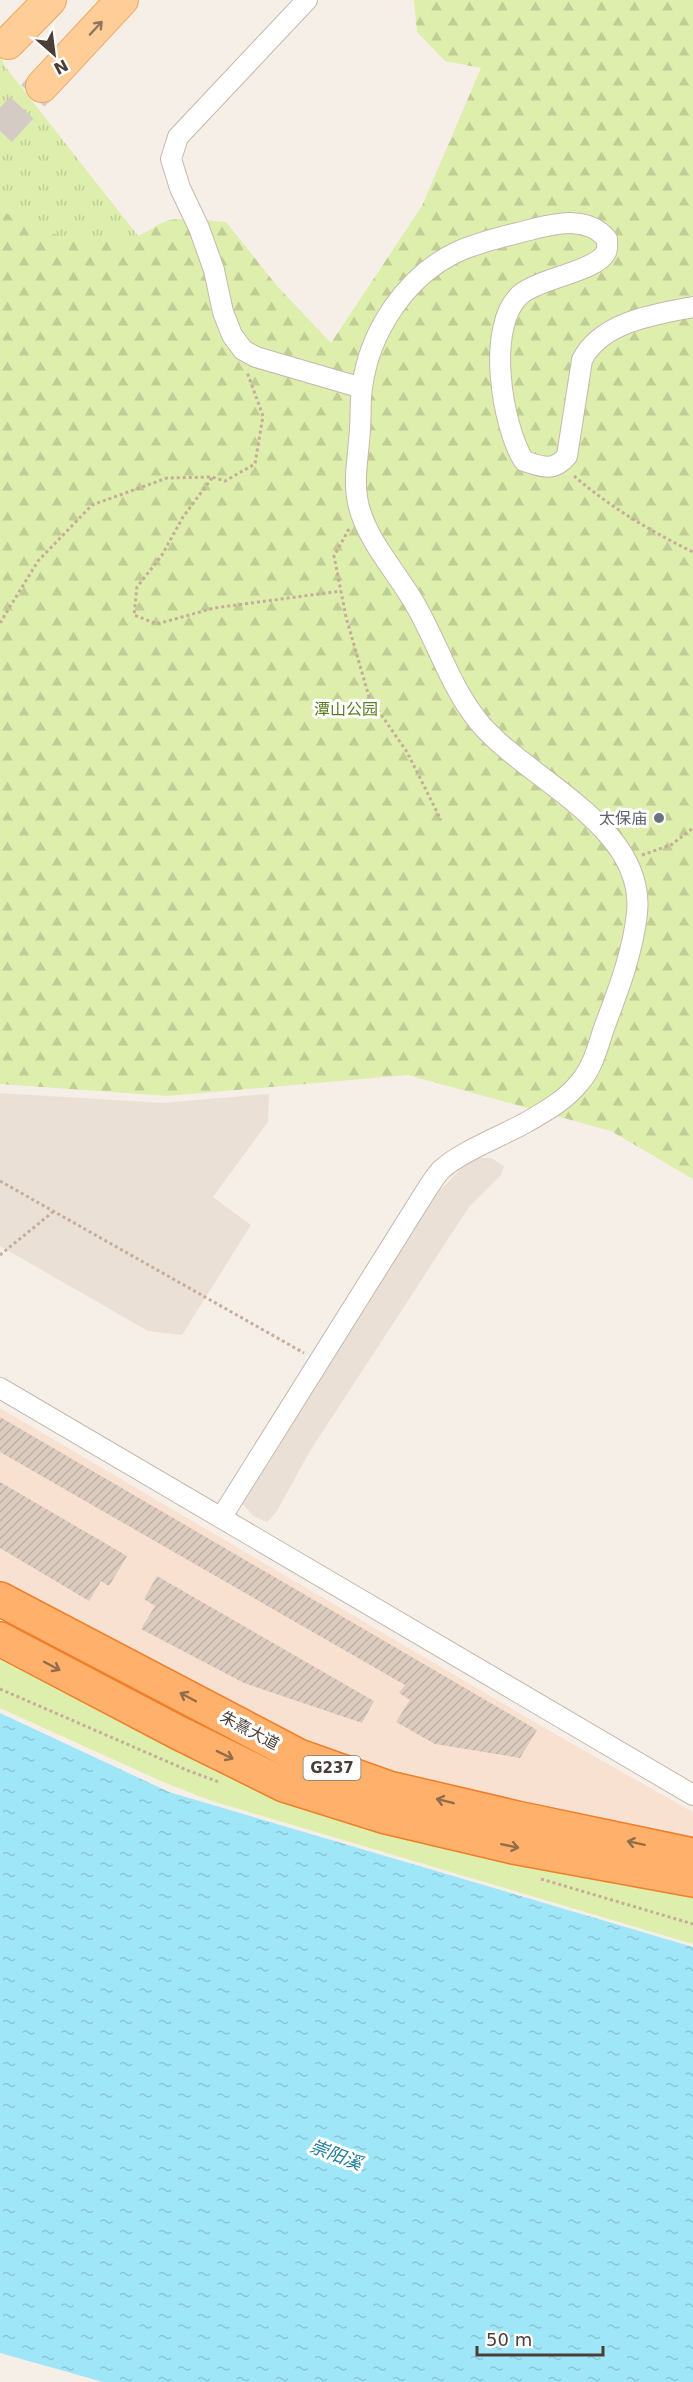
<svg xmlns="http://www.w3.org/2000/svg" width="693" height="2382" font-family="'DejaVu Sans','Noto Sans SC',sans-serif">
	<defs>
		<pattern id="grass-tufts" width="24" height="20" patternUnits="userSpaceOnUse" patternTransform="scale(1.5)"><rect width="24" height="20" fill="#deeead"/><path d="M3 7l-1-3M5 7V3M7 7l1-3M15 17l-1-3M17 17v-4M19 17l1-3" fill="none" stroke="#c0cd95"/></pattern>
		<pattern id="forest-firs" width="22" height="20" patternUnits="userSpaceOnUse" patternTransform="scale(1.5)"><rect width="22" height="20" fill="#deeead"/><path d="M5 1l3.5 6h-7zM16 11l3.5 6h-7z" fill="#c0cd95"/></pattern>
		<pattern id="water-ripples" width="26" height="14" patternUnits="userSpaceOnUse" patternTransform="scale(1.5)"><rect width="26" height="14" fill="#9fe6f8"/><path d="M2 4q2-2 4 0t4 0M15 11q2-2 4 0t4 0" fill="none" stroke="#8ac6d5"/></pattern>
		<pattern id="building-hatch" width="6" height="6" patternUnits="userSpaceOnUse" patternTransform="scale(1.5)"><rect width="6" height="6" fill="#dccbbf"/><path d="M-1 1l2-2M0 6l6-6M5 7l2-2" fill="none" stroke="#beafa5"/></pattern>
	</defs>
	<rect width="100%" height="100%" fill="#f6efe8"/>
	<path fill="#eae0d6" d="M0 1093 162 1103 269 1094 268 1122 213 1197 251 1225 182 1335 148 1331 0 1246Z
		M472 1158H491L504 1166 501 1175 469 1207 310 1451 277 1511 267 1522 253 1516 241 1502 431 1199Z"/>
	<path fill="#f9e1d2" d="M0 1408 562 1738 693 1812V1843L480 1799 358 1760 267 1723 0 1586Z"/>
	<path fill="url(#grass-tufts)" d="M0 53 4 65 138 236C130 238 120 243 111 243 73 245 32 228 0 210Z"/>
	<path fill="url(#forest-firs)" d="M414 0H693V1179L611 1131 408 1075 167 1096 0 1084V210C40 232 91 252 137 236 148 233 159 222 170 220 187 217 208 221 226 222L277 286 331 343 422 206 481 68 445 61 417 32Z"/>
	<path fill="#deeead" d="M0 1645 296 1795 693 1886V1944L212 1801 163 1782 0 1708Z"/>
	<path fill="url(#water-ripples)" d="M0 1713 169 1792 693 1947V2382H103L0 2353Z"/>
	<path fill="url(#building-hatch)" d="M0 1417 537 1730 520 1758 435 1744 396 1722 410 1700 399 1693 405 1685 0 1452Z
		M0 1482 127 1556 109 1586 101 1581 89 1601 0 1548Z
		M157 1576 374 1701 362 1723 244 1683 141 1629 155 1606 144 1599Z"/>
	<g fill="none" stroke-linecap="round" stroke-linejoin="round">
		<path stroke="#d4ccc4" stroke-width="32" stroke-dasharray="32 16" stroke-linecap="butt" d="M0 131 42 86"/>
		<g stroke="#c6b8ad" stroke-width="22">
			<path id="street" d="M307 0 178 137 171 159 180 188 199 228 214 270 223 312 232 335 243 350 256 357 362 388
				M0 1388 693 1795
				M221 1518 429 1186C433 1181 436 1175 441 1170 458 1153 504 1135 527 1122 546 1111 567 1099 580 1082 593 1067 598 1046 604 1028 618 991 633 952 637 913 646 825 525 779 478 721 449 685 436 638 412 599 394 569 368 541 359 507 352 481 359 454 360 428 361 415 360 401 362 388 369 332 406 276 457 252 481 241 507 236 533 229 559 223 588 216 607 239 607 243 608 249 606 252 598 271 540 278 521 294 485 325 502 426 524 461 542 467 554 472 567 456L582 360C601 322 655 314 693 307"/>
		</g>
		<g stroke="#f1a65b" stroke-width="34">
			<path id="primary" d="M8 43 50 0
				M42 86 122 0"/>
		</g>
		<g stroke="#ef7f29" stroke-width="36">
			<path id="highway" d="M0 1599 299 1756 389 1788 517 1818 693 1855
				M0 1639 177 1732 284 1785 386 1817 513 1847 693 1880"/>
		</g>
		<path stroke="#c6ad99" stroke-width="3" stroke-dasharray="3 3" stroke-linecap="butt" d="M574 476C610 507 650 531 693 552
			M212 478 183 517 162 555 137 587 134 615 157 624 214 608 341 591
			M349 529 334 556 346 617 369 697 407 752 441 820
			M0 623 38 561 92 505 167 478 212 477 225 481 255 464 263 416 247 372
			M642 855 671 845 693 828
			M0 1181 304 1353
			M0 1255 54 1211
			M0 1689 189 1771 219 1782
			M541 1879 693 1924"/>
		<use href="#street" stroke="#fff" stroke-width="20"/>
		<use href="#primary" stroke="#ffcd98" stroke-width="32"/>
		<use href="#highway" stroke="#ffb06a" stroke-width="33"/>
	</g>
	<defs><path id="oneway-shaft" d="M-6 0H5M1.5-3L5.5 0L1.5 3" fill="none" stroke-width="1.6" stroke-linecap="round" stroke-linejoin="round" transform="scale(1.5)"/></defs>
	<use stroke="#92775d" href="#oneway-shaft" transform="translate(96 28) rotate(-47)"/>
	<g stroke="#926c4b">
		<use href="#oneway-shaft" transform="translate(52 1666) rotate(28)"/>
		<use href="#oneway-shaft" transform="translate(188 1697) rotate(-152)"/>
		<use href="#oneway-shaft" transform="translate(225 1755) rotate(26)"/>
		<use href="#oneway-shaft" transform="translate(445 1801) rotate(-166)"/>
		<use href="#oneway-shaft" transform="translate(636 1843) rotate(-168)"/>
		<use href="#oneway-shaft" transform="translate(510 1846) rotate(12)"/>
	</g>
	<circle fill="#6b7280" stroke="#fff" stroke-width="2" cx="659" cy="818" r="6"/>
	<g text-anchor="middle" stroke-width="6" stroke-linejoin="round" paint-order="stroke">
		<rect fill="#fff" stroke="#807872" stroke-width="1.5" x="303.5" y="1756" width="57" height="24" rx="4.5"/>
		<g font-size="15" font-weight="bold" fill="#4a3e36">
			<text x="332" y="1773">G237</text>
		</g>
		<g font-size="16" fill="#567e20" stroke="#fff">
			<text x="346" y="715">潭山公园</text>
		</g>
		<g font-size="16" fill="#5b616d" stroke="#fff" text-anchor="end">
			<text x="647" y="824">太保庙</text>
		</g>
		<g font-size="16" fill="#4a3e36" stroke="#fff">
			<text transform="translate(250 1730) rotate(28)" y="6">朱熹大道</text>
		</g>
		<g font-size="18" font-style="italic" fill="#1e7c97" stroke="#fff">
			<text transform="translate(336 2155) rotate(21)" y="6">崇阳溪</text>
		</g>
	</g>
	<g transform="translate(54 54) rotate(152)" stroke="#ffffff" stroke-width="4.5" paint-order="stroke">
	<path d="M0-4.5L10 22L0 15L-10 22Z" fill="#4a3e36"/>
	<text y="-9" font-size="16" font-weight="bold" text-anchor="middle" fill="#4a3e36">N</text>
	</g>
	<path d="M477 2346v9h126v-9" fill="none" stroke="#4a3e36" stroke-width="3"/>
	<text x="486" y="2346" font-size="18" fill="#4a3e36" stroke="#ffffff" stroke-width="4.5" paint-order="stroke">50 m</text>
</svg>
